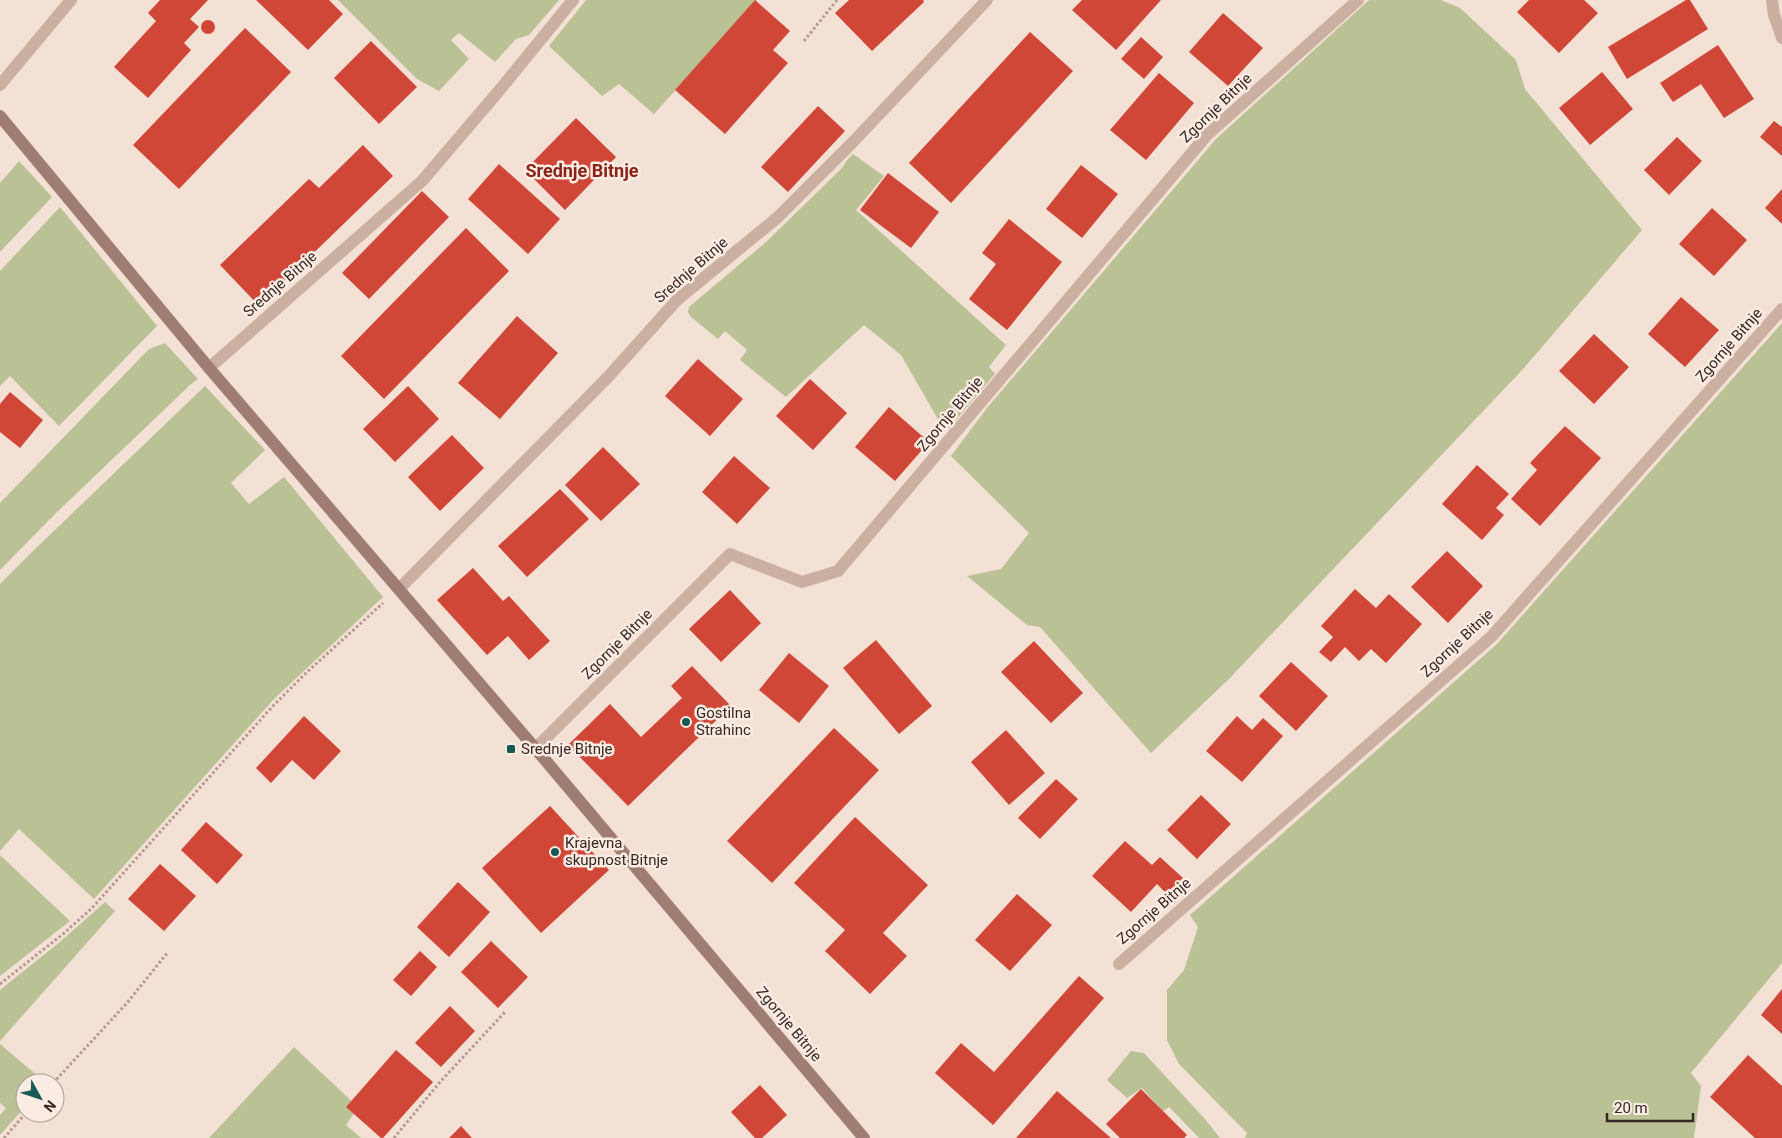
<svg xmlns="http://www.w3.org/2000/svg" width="1782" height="1138" font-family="Roboto,sans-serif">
	<rect width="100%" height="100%" fill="#f3e1d6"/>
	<path fill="#bac295" d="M338 0H559L529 35 516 39 495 62 459 33 451 40 469 59 439 91 417 79Z
		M586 0H757L654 114 619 84 602 96 549 46Z
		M1369 0H1441L1460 8 1516 60 1525 89 1642 230 1524 368 1228 680 1151 753 1040 627 1027 625 967 576 1001 569 1029 533 951 456 987 408 1216 139Z
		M853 154 884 176 856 210 1006 345 989 367 995 374 949 428H943L901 355 864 325 786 397 740 360 747 350 725 331 718 339 691 317 688 312 689 307 766 242 842 168 847 160Z
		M19 161 52 197 0 252V183Z
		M60 207 157 326 59 426 10 376 0 386V271Z
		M1782 323V963L1691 1073 1701 1086 1694 1138H1245L1247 1133 1179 1064 1167 1040V990L1184 970 1198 927 1190 915 1497 644Z
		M165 343 198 379 190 385 54 515 0 570V503L149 349Z
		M205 386 265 450 231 483 249 504 284 477 383 597 274 699 94 899 19 829 0 851V584L34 550Z
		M0 855 70 921 0 976Z
		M105 902 115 911 0 1041V990L61 941Z
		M0 1044 46 1083H25V1107L0 1135V1115L6 1108 0 1103Z
		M294 1047 358 1107 346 1125 361 1138H209Z
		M1131 1051 1144 1053 1205 1119 1220 1138H1199L1169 1107 1163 1111 1142 1088 1127 1098 1107 1080Z"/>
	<path fill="#d04637" d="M160 0H208L190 19 199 27 184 43 191 50 148 98 114 67 156 21 148 13Z
		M256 0H329L343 14 308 50Z
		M755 0 790 31 773 50 788 63 725 134 675 90Z
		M849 0H923L924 2 872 51 835 13Z
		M1082 0H1161L1116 50 1072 10Z
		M1529 0H1584L1598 13 1559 53 1517 12Z
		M1686 0H1690L1708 29 1627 79 1608 47Z
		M1223 13 1263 48 1228 86 1189 52Z
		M201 27a7 7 0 1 1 14 0a7 7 0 1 1-14 0Z
		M245 28 291 72 179 189 133 145Z
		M1030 32 1073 71 951 203 909 163Z
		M1141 37 1163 57 1144 79 1121 59Z
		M371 41 417 87 379 124 334 78Z
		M1718 45 1754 99 1724 118 1701 84 1673 102 1660 83Z
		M1602 72 1633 109 1590 145 1559 108Z
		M1159 73 1194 103 1146 160 1110 130Z
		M818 106 845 131 788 192 761 167Z
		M576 118 616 157 565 210 525 170Z
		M1774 121 1782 127V156L1760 137Z
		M1677 137 1702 161 1669 195 1644 170Z
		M363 145 393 176 259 306 220 265 309 179 319 188Z
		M499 164 560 219 528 254 468 199Z
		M1081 165 1118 194 1082 238 1046 209Z
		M888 173 939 212 911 248 860 210Z
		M1782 189V224L1765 208Z
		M422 191 449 217 369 299 342 273Z
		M1712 208 1747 240 1714 276 1679 244Z
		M1009 219 1062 262 1007 330 969 299 996 264 982 253Z
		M466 228 509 271 384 399 341 356Z
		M1681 297 1719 330 1685 367 1648 334Z
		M517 316 558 353 500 419 458 383Z
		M1594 334 1629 367 1594 404 1559 371Z
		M698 359 743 399 710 436 665 396Z
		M810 379 847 413 813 450 776 416Z
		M408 386 439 419 395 462 363 429Z
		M10 392 43 420 20 448 0 432V404Z
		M889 407 929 442 895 481 855 447Z
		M1565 426 1601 458 1540 526 1511 499 1537 470 1530 463Z
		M452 435 484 468 440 511 408 477Z
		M603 447 640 484 601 521 565 485Z
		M734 456 770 488 737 524 702 492Z
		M1477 465 1509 494 1496 508 1504 515 1482 540 1442 504Z
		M560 489 589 519 527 577 498 546Z
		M1447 551 1483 586 1448 623 1411 587Z
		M473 568 503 601 509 596 550 641 529 660 508 636 487 655 437 600Z
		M1355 589 1376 608 1389 594 1422 624 1386 663 1371 649 1359 661 1345 647 1331 662 1319 652 1333 637 1321 626Z
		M730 590 761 623 721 662 689 629Z
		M876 640 932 706 899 734 843 668Z
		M1034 641 1083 693 1051 723 1001 672Z
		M789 653 829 686 799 723 759 690Z
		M1291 662 1328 696 1296 731 1259 696Z
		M692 666 731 706 628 806 568 745 610 704 641 737 682 698 671 686Z
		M304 716 341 751 314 780 292 760 271 783 256 768Z
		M1237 716 1252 730 1263 718 1283 736 1242 782 1206 751Z
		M834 728 879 770 772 883 727 841Z
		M1006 730 1045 773 1009 805 971 762Z
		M1056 779 1078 799 1040 839 1018 818Z
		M1201 795 1231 824 1197 859 1167 830Z
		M550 806 609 870 541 933 482 868Z
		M855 817 928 885 883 933 907 956 870 994 825 951 845 930 794 883Z
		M206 822 243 855 217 884 181 850Z
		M1125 841 1152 865 1160 857 1183 878 1167 894 1157 884 1131 912 1092 876Z
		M160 864 196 896 164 931 128 899Z
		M458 882 490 912 449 957 417 927Z
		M1017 894 1052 925 1010 971 975 940Z
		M491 941 528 977 498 1008 461 972Z
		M420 951 437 967 411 996 393 980Z
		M1079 976 1104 998 993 1125 935 1073 961 1043 994 1072Z
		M1782 989V1034L1761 1015Z
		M450 1006 475 1031 441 1067 415 1043Z
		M396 1050 433 1082 383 1138H381L346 1107Z
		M1748 1055 1782 1086V1138H1755L1710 1097Z
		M760 1085 787 1115 762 1138H755L731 1112Z
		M1141 1089 1187 1135 1184 1138H1120L1106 1124Z
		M1057 1091 1111 1138H1016Z
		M461 1126 472 1138H449Z"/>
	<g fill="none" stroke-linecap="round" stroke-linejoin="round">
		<path stroke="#b7988c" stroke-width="3" stroke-dasharray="2.5 2.5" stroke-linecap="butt" d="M804 41 837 0
			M0 984 63 934 92 908 272 707 306 673 383 603
			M53 1083 127 1003 168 952
			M4 1138 26 1113
			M394 1138 440 1082 505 1012"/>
		<path stroke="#cbafa1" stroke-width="12" d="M1772 0 1774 15 1782 38
			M0 85 71 0
			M209 368 422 181 498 92 573 0
			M399 589 608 377 677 300 778 217 853 142 987 0
			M535 749 730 554 802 582 838 571 1207 135 1358 0
			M1119 964 1492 636 1782 309"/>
		<path stroke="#9f7d73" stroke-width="12" d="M0 116 209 368 546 761 864 1138"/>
	</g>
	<g fill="#175954" stroke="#faece2" stroke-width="2">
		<circle cx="686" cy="722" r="5"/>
		<rect x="506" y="744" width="10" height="10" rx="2.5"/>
		<circle cx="555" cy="852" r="5"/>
	</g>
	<g text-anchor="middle" stroke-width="5" stroke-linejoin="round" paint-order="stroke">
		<g font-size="15" fill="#352725" stroke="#faece2">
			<text transform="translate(1216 108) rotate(-44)" y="5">Zgornje Bitnje</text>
			<text transform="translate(691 270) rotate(-41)" y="5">Srednje Bitnje</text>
			<text transform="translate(280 284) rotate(-41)" y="5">Srednje Bitnje</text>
			<text transform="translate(1729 345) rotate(-49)" y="5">Zgornje Bitnje</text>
			<text transform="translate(950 414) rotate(-50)" y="5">Zgornje Bitnje</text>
			<text transform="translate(1457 643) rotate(-43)" y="5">Zgornje Bitnje</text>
			<text transform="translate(617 644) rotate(-45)" y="5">Zgornje Bitnje</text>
			<text transform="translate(1154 911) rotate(-41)" y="5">Zgornje Bitnje</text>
			<text transform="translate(789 1024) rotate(50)" y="5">Zgornje Bitnje</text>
		</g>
		<g font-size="15" fill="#352725" stroke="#faece2" text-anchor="start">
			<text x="696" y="718">Gostilna<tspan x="696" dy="17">Strahinc</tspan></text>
			<text x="521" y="754">Srednje Bitnje</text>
			<text x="565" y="848">Krajevna<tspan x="565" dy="17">skupnost Bitnje</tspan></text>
		</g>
		<g font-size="18" font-weight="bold" fill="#8a2218" stroke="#faece2">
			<text x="582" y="177">Srednje Bitnje</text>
		</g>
	</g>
	<g transform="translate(40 1098) rotate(130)"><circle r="24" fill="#faece2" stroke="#ab9d96"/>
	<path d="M0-4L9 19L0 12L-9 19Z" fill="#175954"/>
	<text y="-8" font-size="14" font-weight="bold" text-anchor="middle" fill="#352725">N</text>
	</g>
	<path d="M1607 1113v8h86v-8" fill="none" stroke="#352725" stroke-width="2.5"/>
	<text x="1614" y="1113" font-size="15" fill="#352725" stroke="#faece2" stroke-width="4" paint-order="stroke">20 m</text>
</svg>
